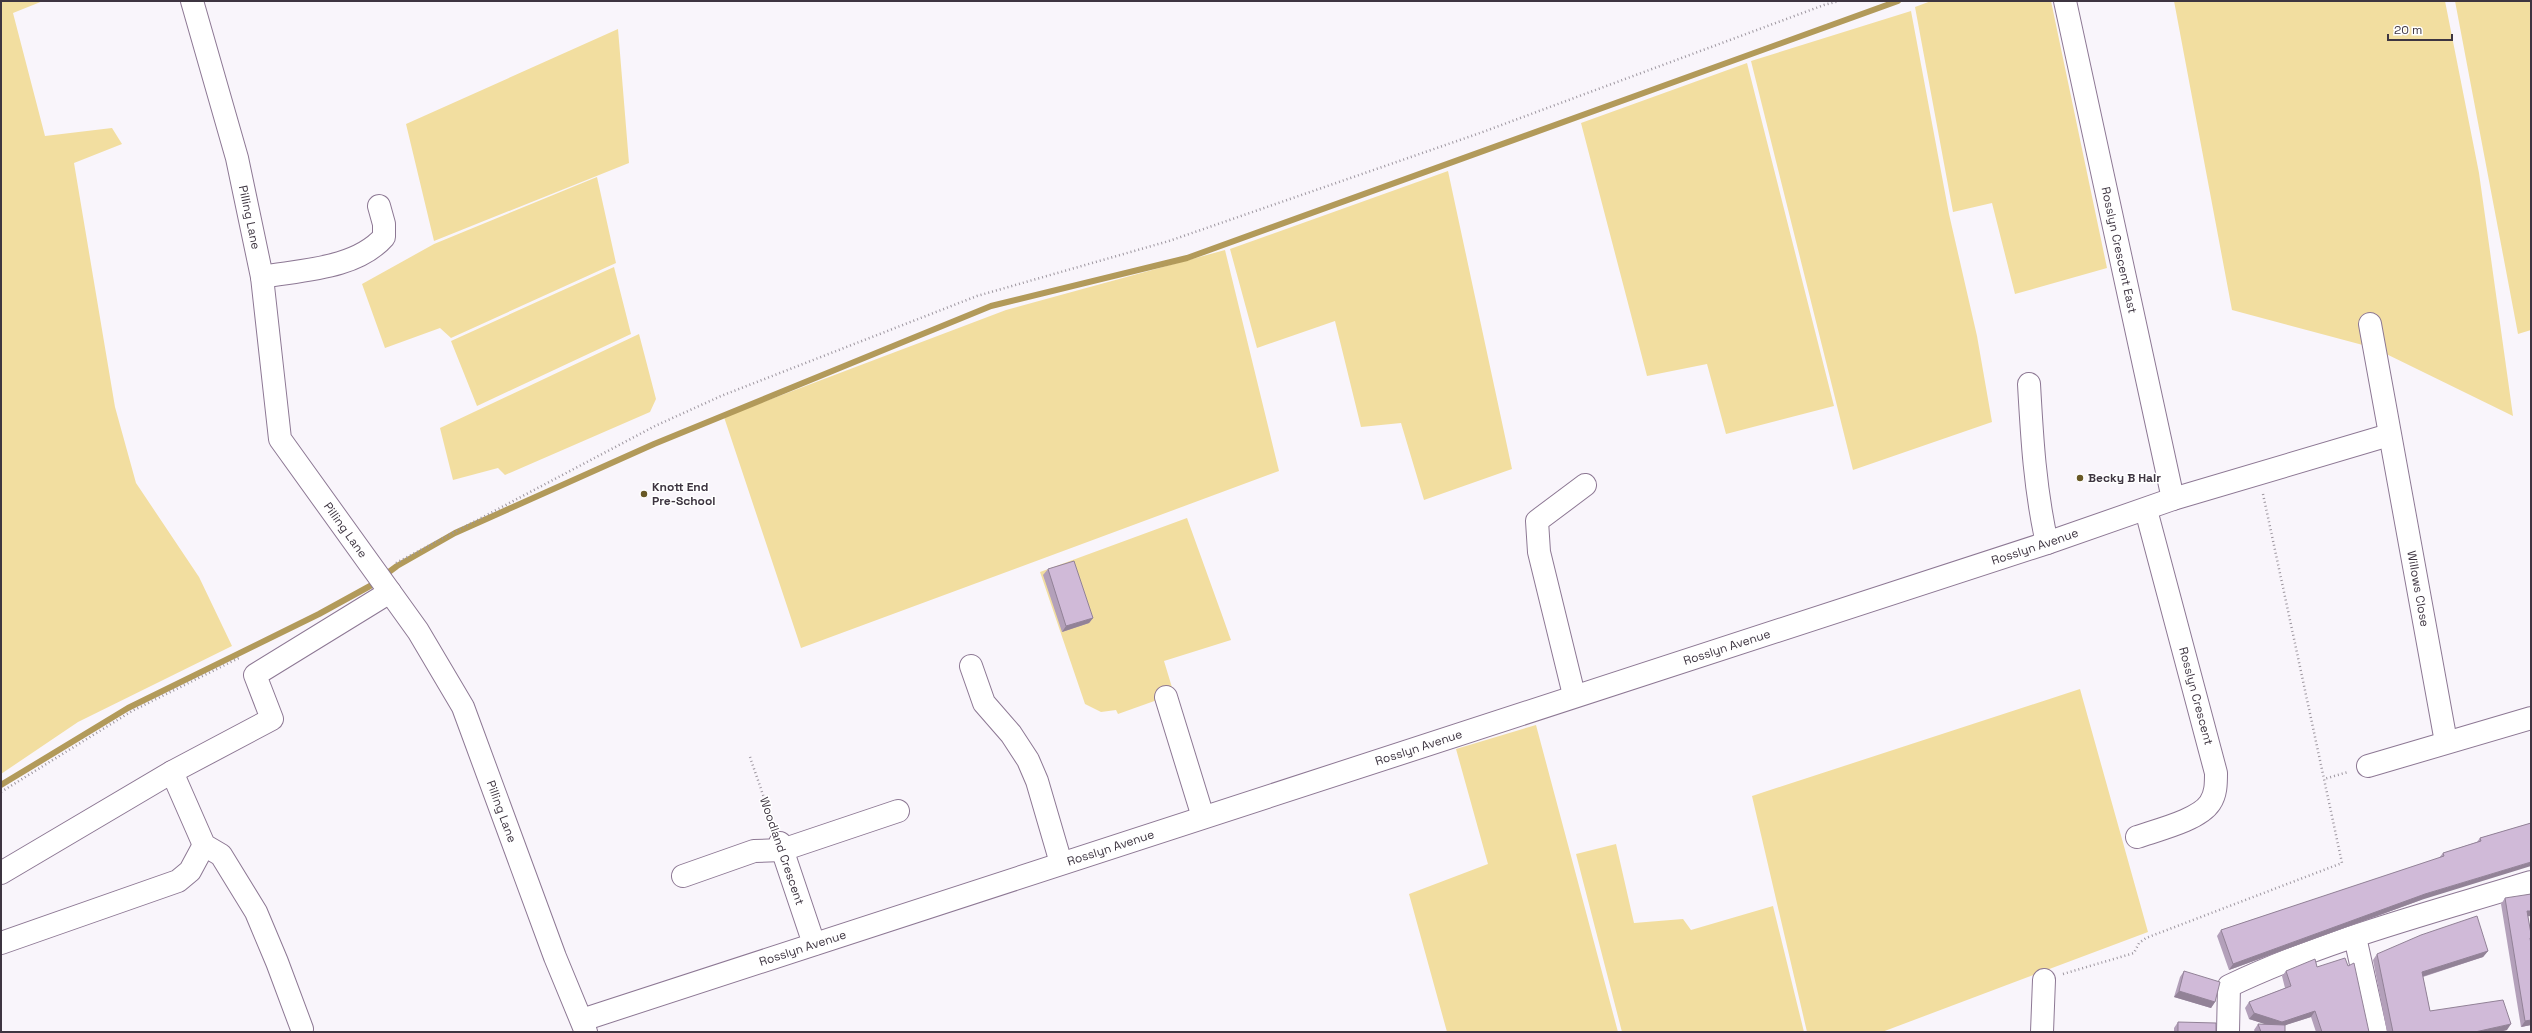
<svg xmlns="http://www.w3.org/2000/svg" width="2532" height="1033" font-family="'Space Grotesk',sans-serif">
	<rect width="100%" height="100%" fill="#f9f5fb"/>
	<path fill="#f2dea0" d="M1 1H43L13 13 45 136 112 128 122 144 74 163 115 407 136 483 199 577 232 646 78 722 1 774Z
		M1931 1H2051L2107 268 2015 294 1992 203 1953 212 1915 7Z
		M2174 1H2445L2479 173 2513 416 2374 348 2232 310Z
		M2455 1H2531V330L2518 334Z
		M1911 11 1949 214 1977 336 1992 422 1853 470 1751 61Z
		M618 29 629 163 434 241 406 124Z
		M1747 63 1834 406 1726 434 1707 364 1647 376 1581 123Z
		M1448 171 1512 469 1424 500 1401 423 1361 427 1335 321 1257 348 1230 249Z
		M597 177 616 263 451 338 440 328 385 348 362 284 434 244Z
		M1225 250 1279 471 801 648 724 417 1006 310Z
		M614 267 631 334 477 406 451 341Z
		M639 334 656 399 650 412 505 475 498 468 453 480 440 428Z
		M1187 518 1231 640 1164 661 1174 694 1118 714 1116 710 1101 712 1085 704 1040 572Z
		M2080 689 2148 932 1882 1032H1807L1752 796Z
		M1536 725 1618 1032H1447L1409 894 1488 864 1456 749Z
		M1616 844 1634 923 1683 919 1691 930 1773 906 1804 1032H1622L1576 854Z"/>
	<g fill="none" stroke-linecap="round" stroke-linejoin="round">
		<path stroke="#b29a5a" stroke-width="6" d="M1 785 128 708 319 614 370 586 397 566 455 533 654 444 991 306 1187 258 1898 1"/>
		<g stroke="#8d7894" stroke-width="24">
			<g id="minor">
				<path id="s1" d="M192 1 237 158 262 277 280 439 418 631 463 707 555 957 586 1032"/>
				<path id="s2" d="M2065 1 2173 499"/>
				<path d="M262 277C301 270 356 269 384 237V224L379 206"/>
				<path id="s3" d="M2370 324 2446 742"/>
				<path d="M2029 384C2032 438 2035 490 2047 543"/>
				<path d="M971 666 984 703 1011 734 1028 760 1037 781 1061 863"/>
				<path d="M1574 695 1539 552 1537 521 1585 485"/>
				<path d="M1166 697 1203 817"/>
				<path d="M2368 766 2531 718"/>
				<path d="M172 772 204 845 221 855 256 912 277 962 302 1029"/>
				<path d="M2137 837C2157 830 2199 820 2210 803 2216 794 2216 784 2216 773L2146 510"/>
				<path d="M780 843 814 944"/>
				<path d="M1 873 172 772 272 719 255 675 390 592"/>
				<path d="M683 876 754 851 782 850 898 811"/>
				<path d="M2355 937 2376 1032"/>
				<path d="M1 943 178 881 190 871 204 845"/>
				<path id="s4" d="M582 1020 2047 543 2173 499 2389 435"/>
				<path d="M2042 1032 2044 980"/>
				<path d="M2228 1032 2229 986C2325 940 2430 913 2531 882"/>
			</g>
		</g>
		<path stroke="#9d969f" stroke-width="2.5" stroke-dasharray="1 3" stroke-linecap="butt" d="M2263 494 2324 779
			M396 563 655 426 721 396 977 296 1169 241 1480 133 1824 5 1839 1
			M750 757 773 824
			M1 792 132 711 241 657
			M2063 974 2134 953 2139 943 2146 938 2342 863 2324 779 2348 772"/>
		<use href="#minor" stroke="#fff" stroke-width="22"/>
	</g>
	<path fill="#b3a0ba" d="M1048 569 1093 618 1089 623 1062 632 1043 575Z
		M2531 823 2421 900 2229 970 2217 936 2221 930 2439 858 2443 853 2477 842 2480 838Z
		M2505 898 2528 917 2531 934V939L2530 940 2531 1025 2521 1027 2501 904Z
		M2488 951 2483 957 2423 977 2430 1011 2507 1030 2499 1032H2387L2373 960 2377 954Z
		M2317 967 2369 1032H2316L2311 1017 2285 1025V1032H2255L2254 1030 2258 1024H2266L2249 1019 2245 1008 2249 1002 2285 988 2282 976 2286 971Z
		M2184 971 2215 1002 2211 1008 2174 997 2180 977Z
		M2178 1022 2216 1032H2174V1028Z"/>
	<path fill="#928297" d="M1093 618 1089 623 1062 632 1066 626Z
		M2531 862V866L2421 900 2229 970 2233 964 2425 894Z
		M2527 911H2531V916L2523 917Z
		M2488 951 2483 957 2418 978 2422 972Z
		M2179 991 2215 1002 2211 1008 2174 997Z
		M2315 1011 2311 1017 2277 1028 2249 1019 2254 1013Z
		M2531 1020V1025L2521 1027 2525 1021Z
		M2511 1024 2507 1030 2499 1032H2475Z"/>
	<path fill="#d0bad8" stroke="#928297" d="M1074 561 1093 618 1066 626 1048 569Z
		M2531 823V862L2425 894 2233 964 2221 930 2444 856 2443 853 2481 841 2480 838Z
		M2531 894V911H2527L2531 934V938H2530L2531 944V1020L2525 1021 2505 898Z
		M2477 916 2488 951 2422 972 2430 1011 2503 1000 2511 1024 2475 1032H2393L2377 954 2421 935Z
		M2345 958 2348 966 2354 963 2369 1032H2322L2315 1011 2282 1022 2254 1013 2249 1002 2291 986 2286 971 2315 959 2317 967Z
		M2184 971 2220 982 2215 1002 2179 991Z
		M2178 1022 2216 1023V1032H2178Z
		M2258 1024 2285 1025V1032H2261Z"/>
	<g fill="#685825" stroke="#fff" stroke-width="1.5">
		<circle cx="2080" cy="478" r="4"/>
		<circle cx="644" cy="494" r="4"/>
	</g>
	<g text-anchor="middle" stroke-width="3" stroke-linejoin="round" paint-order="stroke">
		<g font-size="12" fill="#3e3541" stroke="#fff">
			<text dy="4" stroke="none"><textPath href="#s1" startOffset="224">Pilling Lane</textPath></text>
			<text dy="4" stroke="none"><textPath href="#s2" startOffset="255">Rosslyn Crescent East</textPath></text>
			<text dy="4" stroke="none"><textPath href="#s1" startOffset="560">Pilling Lane</textPath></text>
			<text dy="4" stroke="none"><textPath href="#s4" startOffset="1528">Rosslyn Avenue</textPath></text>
			<text dy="4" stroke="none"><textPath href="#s3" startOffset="269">Willows Close</textPath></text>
			<text dy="4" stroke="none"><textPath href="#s4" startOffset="1204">Rosslyn Avenue</textPath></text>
			<text transform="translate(2196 696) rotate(75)" y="4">Rosslyn Crescent</text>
			<text dy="4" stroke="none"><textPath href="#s4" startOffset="880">Rosslyn Avenue</textPath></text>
			<text dy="4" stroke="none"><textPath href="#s1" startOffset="884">Pilling Lane</textPath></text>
			<text dy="4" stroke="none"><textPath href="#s4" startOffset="556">Rosslyn Avenue</textPath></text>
			<text transform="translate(782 851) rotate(71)" y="4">Woodland Crescent</text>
			<text dy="4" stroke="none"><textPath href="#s4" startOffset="232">Rosslyn Avenue</textPath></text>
		</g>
		<g font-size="12" font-weight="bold" fill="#3e3541" stroke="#fff" text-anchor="start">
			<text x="2088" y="482">Becky B Hair</text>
			<text x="652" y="491">Knott End<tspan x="652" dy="14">Pre-School</tspan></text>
		</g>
	</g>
	<rect width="2532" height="1033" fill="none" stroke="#3e3541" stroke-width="4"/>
	<path d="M2388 34v6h64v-6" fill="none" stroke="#3e3541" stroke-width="2"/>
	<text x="2394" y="34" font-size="12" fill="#3e3541" stroke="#ffffff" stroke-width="3" paint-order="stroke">20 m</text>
</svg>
